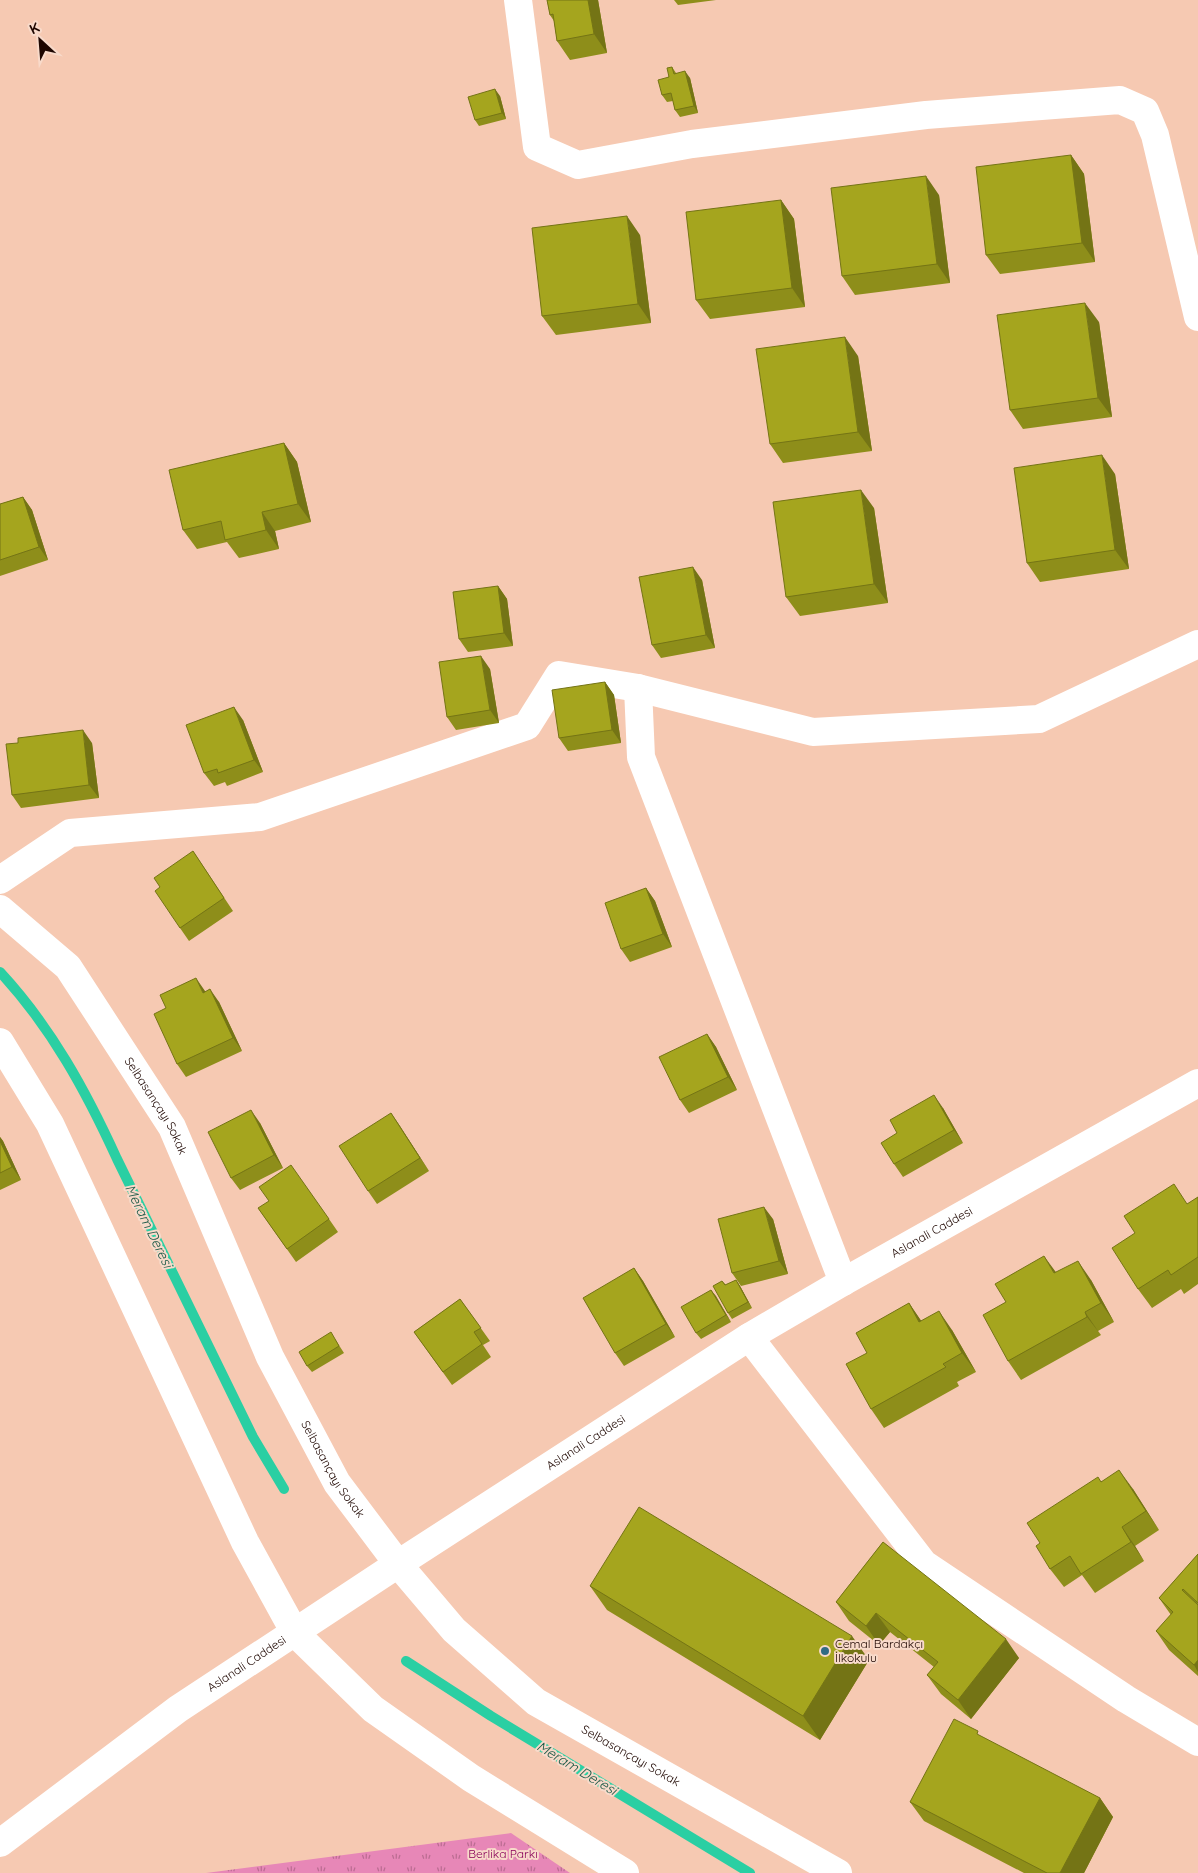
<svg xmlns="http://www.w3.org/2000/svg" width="1198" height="1873" font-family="Quicksand,sans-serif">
	<defs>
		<pattern id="park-tufts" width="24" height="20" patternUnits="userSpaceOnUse" patternTransform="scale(1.25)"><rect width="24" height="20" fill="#e787b7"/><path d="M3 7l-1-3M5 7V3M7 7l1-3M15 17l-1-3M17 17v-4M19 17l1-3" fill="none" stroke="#bb6c92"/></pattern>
	</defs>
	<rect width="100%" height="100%" fill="#f6c9b2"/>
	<path fill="url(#park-tufts)" d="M511 1833 570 1873H206Z"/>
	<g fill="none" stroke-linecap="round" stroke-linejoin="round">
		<path stroke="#2acfa3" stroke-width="10" d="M0 972C51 1027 86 1091 117 1159L253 1437 284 1489
			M406 1661 491 1716 750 1873"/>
		<g stroke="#fff" stroke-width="28">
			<path d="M518 0 537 147 578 165 692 144 926 115 1120 100 1145 111 1155 135 1198 317"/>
			<path d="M638 688 641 757 843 1282"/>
			<path d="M0 880 70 833 260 817 527 726 559 675 638 688 813 732 1039 719 1198 644"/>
			<path id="s1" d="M0 909 68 967 172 1127 270 1357 337 1483 398 1564 454 1630 536 1702 838 1873"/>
			<path d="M0 1042 50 1124 245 1542 295 1633 373 1709 471 1778 625 1873"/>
			<path d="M749 1337 924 1564 1126 1699 1198 1742"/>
		</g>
		<path stroke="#fff" stroke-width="28" id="s2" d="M0 1843 178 1709 398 1564 749 1337 843 1282 1198 1083"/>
	</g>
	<path fill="#8e8e1a" d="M547 0H598L607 53 570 60 557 41 554 21 550 15Z
		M674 0H716L678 5Z
		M672 67 676 73 690 78 698 113 680 117 675 110 673 101 667 102 662 95Z
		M500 96 506 119 479 126 475 120Z
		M1071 155 1084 174 1095 262 1000 274 986 255Z
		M939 195 950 283 855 295 842 276Z
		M781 200 794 219 805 307 710 319 696 300Z
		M640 235 651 323 556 335 542 316Z
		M1099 322 1112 417 1023 429 1010 410Z
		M858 356 872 451 783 463 770 444Z
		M284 443 297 462 311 522 275 531 279 549 239 558 227 542 197 549 183 530Z
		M1115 474 1129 569 1040 582 1027 563Z
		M23 497 32 510 48 560 0 576V504Z
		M874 508 888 603 800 616 786 597Z
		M702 580 715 648 661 658 652 645Z
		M498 586 507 599 513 646 468 652 459 639Z
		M490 669 499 723 456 730 447 717Z
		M605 682 614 695 621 743 568 751 559 738Z
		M243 720 263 772 227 786 225 782 214 786 204 773Z
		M18 743H92L99 798 21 808 12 795Z
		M193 851 233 911 189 941 180 928 160 887Z
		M646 888 655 901 672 947 630 962 621 949Z
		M206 992 219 1002 242 1051 186 1077 177 1064 166 1008Z
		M707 1034 716 1047 737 1090 689 1113 680 1100Z
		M943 1108 963 1143 903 1177 894 1164Z
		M391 1113 429 1171 377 1204 368 1191Z
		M260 1123 283 1168 240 1190 231 1178Z
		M0 1137 3 1141 21 1180 0 1190Z
		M1198 1197V1284L1184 1294 1181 1289 1152 1308 1138 1289 1188 1204Z
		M258 1208 329 1219 338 1232 296 1262Z
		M773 1219 788 1274 741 1286 732 1273Z
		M634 1268 643 1281 675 1337 624 1366 615 1353Z
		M1056 1273 1091 1280 1114 1322 1098 1331 1101 1335 1021 1380 1008 1361 1006 1302Z
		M736 1280 740 1286 752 1308 732 1319 728 1313 722 1281 726 1285Z
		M711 1290 731 1322 701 1339 696 1333Z
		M460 1299 490 1341 483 1345 491 1357 452 1385 414 1332Z
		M909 1303 921 1321 952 1330 976 1372 957 1382 959 1386 884 1428 871 1409 867 1353Z
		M335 1339 344 1353 312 1372 307 1366Z
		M1101 1481 1133 1489 1159 1530 1135 1546 1144 1561 1095 1593 1082 1575 1064 1587 1050 1569 1040 1543Z
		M883 1542 1019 1658 971 1719 941 1694 927 1675 934 1667 890 1632 879 1645 849 1621 836 1602Z
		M1198 1554V1676L1169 1650 1156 1631 1171 1615 1159 1598Z
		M590 1586 869 1660 820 1740 607 1610Z
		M1100 1798 1113 1817 1084 1873H1024L924 1821 910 1802Z"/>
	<path fill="#747415" d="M588 0H598L607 53 594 34Z
		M685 71 690 78 698 113 694 106Z
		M495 89 500 96 506 119 502 113Z
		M1071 155 1084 174 1095 262 1082 243Z
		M926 176 939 195 950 283 937 264Z
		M781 200 794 219 805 307 792 288Z
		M627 216 640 235 651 323 638 304Z
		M1085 303 1099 322 1112 417 1098 398Z
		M845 337 858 356 872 451 858 432Z
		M284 443 297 462 311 522 298 504Z
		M1102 455 1115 474 1129 569 1115 550Z
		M861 490 874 508 888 603 874 584Z
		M23 497 32 510 48 560 39 547Z
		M262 512 275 531 279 549 266 530Z
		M693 567 702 580 715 648 706 635Z
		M498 586 507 599 513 646 504 633Z
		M481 656 490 669 499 723 490 710Z
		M605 682 614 695 621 743 612 730Z
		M234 707 243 720 263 772 254 760Z
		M83 730 92 743 99 798 89 785Z
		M646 888 655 901 672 947 663 934Z
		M196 978 205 991 212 1006 203 993Z
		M210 989 219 1002 242 1051 233 1038Z
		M707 1034 716 1047 737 1090 728 1077Z
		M934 1095 943 1108 963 1143 954 1130Z
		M251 1110 260 1123 283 1168 274 1155Z
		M391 1113 400 1126 429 1171 420 1158Z
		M0 1137 3 1141 21 1180 12 1167 0 1141Z
		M764 1207 773 1219 788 1274 779 1261Z
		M1044 1256 1058 1275 1054 1273Z
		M1078 1261 1091 1280 1114 1322 1101 1303Z
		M634 1268 643 1281 675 1337 666 1324Z
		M736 1280 740 1286 752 1308 748 1302Z
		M711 1290 716 1296 731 1322 726 1315Z
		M909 1303 922 1322H919Z
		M939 1311 952 1330 976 1372 962 1353Z
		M1085 1312 1098 1331 1101 1335 1087 1317Z
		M1119 1470 1133 1489 1159 1530 1146 1511Z
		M1122 1527 1135 1546 1144 1561 1131 1542Z
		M876 1613 890 1632 879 1645 866 1626Z
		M852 1636 869 1660 820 1740 803 1716Z
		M1006 1639 1019 1658 971 1719 958 1700Z
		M1198 1660V1672L1194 1665Z
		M1100 1798 1113 1817 1084 1873H1060Z"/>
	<path fill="#a5a51e" stroke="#747415" d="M547 0H588L594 34 557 41 553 14 550 15Z
		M672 67 674 74 685 71 694 106 675 110 671 93 662 95 658 80 669 77 667 68Z
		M495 89 502 113 475 120 468 97Z
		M1071 155 1082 243 986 255 976 167Z
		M926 176 937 264 842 276 831 188Z
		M781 200 792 288 696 300 686 212Z
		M627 216 638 304 542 316 532 228Z
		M1085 303 1098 398 1010 410 997 315Z
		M845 337 858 432 770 444 756 349Z
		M284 443 298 504 262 512 266 530 225 540 221 521 183 530 169 470Z
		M1102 455 1115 550 1027 563 1014 468Z
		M861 490 874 584 786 597 773 502Z
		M23 497 39 547 0 560V504Z
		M693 567 706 635 652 645 639 577Z
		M498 586 504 633 459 639 453 592Z
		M481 656 490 710 447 717 439 662Z
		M605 682 612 730 559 738 552 690Z
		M234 707 254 760 218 773 217 769 204 773 186 725Z
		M83 730 89 785 12 795 6 744 18 743V738Z
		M193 851 224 898 180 928 155 891 160 887 154 878Z
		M646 888 663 934 621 949 605 903Z
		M196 978 203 993 210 989 233 1038 177 1064 154 1014 166 1008 160 995Z
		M707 1034 728 1077 680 1100 659 1057Z
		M934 1095 954 1130 894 1164 881 1143 897 1133 890 1120Z
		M251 1110 274 1155 231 1178 208 1132Z
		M391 1113 420 1158 368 1191 339 1146Z
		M0 1141 12 1167 0 1173Z
		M291 1165 329 1219 287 1249 258 1208 269 1201 259 1187Z
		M1174 1184 1187 1204 1198 1197V1257L1171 1275 1168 1270 1138 1289 1112 1248 1135 1233 1124 1216Z
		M764 1207 779 1261 732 1273 718 1219Z
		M1044 1256 1054 1273 1078 1261 1101 1303 1085 1312 1087 1317 1008 1361 983 1315 1006 1302 995 1284Z
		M634 1268 666 1324 615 1353 583 1298Z
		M736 1280 748 1302 728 1313 713 1286 722 1281 725 1285Z
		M711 1290 726 1315 696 1333 681 1307Z
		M460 1299 481 1328 474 1332 482 1344 443 1372 414 1332Z
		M909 1303 919 1322 939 1311 962 1353 943 1364 946 1367 871 1409 846 1364 867 1353 856 1333Z
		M331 1332 339 1346 307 1366 299 1352Z
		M1119 1470 1146 1511 1122 1527 1131 1542 1081 1574 1070 1556 1050 1569 1036 1546 1040 1543 1027 1523 1098 1477 1101 1482Z
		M639 1507 852 1636 803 1716 590 1586Z
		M883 1542 1006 1639 958 1700 927 1675 938 1662 876 1613 866 1626 836 1602Z
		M1198 1554V1603L1183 1589 1182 1590 1198 1605V1660L1194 1665 1156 1631 1173 1612 1159 1598Z
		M954 1719 978 1731 977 1734 1100 1798 1060 1873H1047L910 1802Z"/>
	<circle fill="#316b84" stroke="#f8daca" stroke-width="2" cx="825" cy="1651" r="5"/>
	<g text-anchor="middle" stroke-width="4" stroke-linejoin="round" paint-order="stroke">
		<g font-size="12" fill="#1e0600" stroke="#f8daca">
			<text dy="4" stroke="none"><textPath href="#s1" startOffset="254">Selbasançayı Sokak</textPath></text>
			<text dy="4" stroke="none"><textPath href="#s2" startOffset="1115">Aslanali Caddesi</textPath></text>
			<text dy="4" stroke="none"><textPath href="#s2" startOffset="710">Aslanali Caddesi</textPath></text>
			<text dy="4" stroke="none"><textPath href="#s1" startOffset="659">Selbasançayı Sokak</textPath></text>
			<text dy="4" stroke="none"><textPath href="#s2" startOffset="305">Aslanali Caddesi</textPath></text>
			<text dy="4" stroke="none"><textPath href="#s1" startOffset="1079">Selbasançayı Sokak</textPath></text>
		</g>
		<g font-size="12" fill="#1e0600" stroke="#f8daca" text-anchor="start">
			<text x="835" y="1648">Cemal Bardakçı<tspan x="835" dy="14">İlkokulu</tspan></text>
		</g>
		<g font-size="12" fill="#89005a" stroke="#f8daca">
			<text x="503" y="1858">Berlika Parkı</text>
		</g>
		<g font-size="14" font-style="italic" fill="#1e5a48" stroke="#f8daca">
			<text transform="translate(149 1226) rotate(64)" y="5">Meram Deresi</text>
			<text transform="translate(577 1768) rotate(31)" y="5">Meram Deresi</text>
		</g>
	</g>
	<g transform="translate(40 40) rotate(334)" stroke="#f8daca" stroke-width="4" paint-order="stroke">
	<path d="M0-4L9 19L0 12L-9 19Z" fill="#1e0600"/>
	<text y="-8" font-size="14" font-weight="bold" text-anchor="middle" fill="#1e0600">K</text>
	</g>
</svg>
